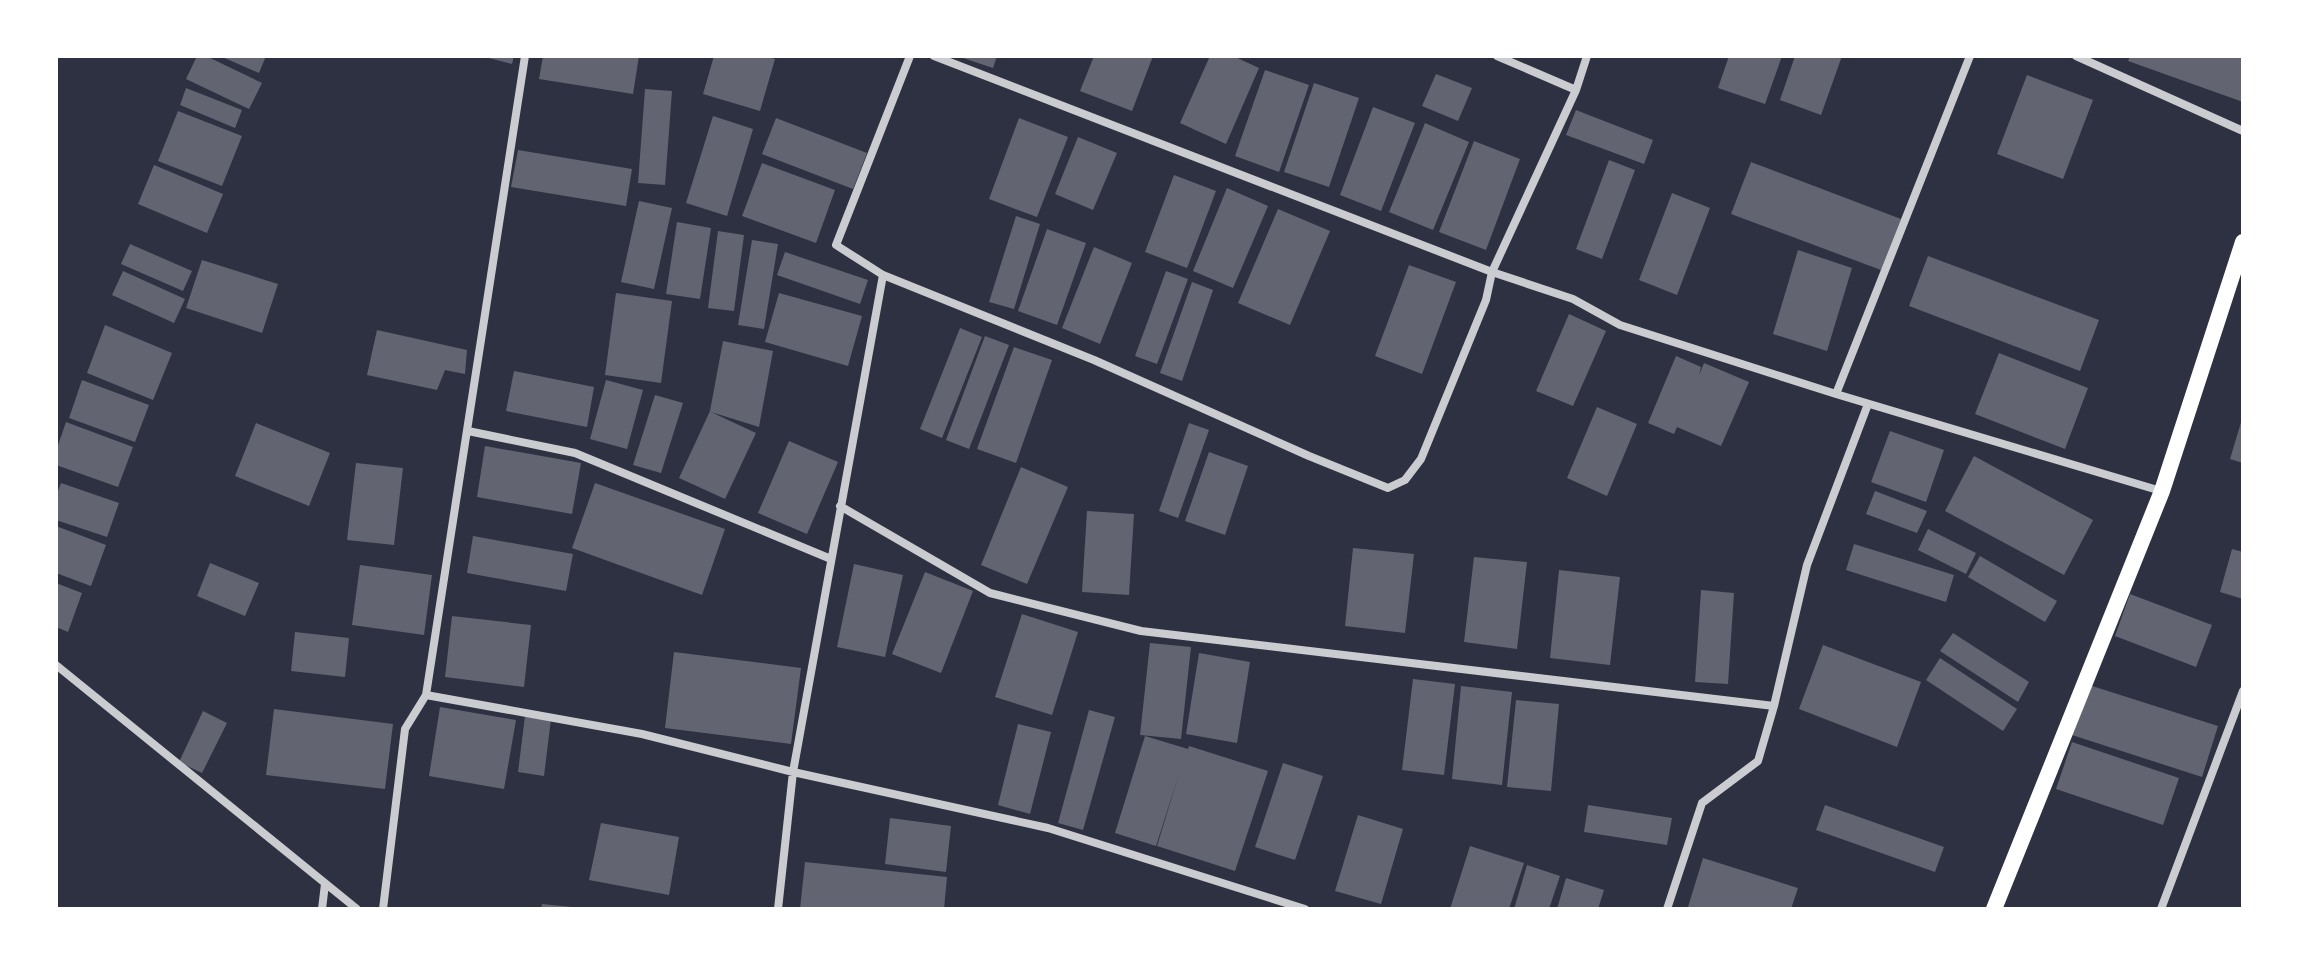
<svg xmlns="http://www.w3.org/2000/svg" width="2299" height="965" font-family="Karla,sans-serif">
	<rect width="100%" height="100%" fill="#2d3142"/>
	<path fill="#626471" d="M197 56H206L262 83 249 109 186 79Z
		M220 56H266L259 73Z
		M481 56H514L512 64Z
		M543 56H639L633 94 539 79Z
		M714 56H764L775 59 760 111 703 94Z
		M957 56H997L993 68Z
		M1094 56H1153L1132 111 1080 91Z
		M1210 56H1233L1259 68 1226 144 1180 123Z
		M1729 56H1782L1765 104 1718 88Z
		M1795 56H1842L1821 115 1780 100Z
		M2130 56H2234L2243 59V102L2128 61Z
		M1265 70 1309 85 1279 172 1235 156Z
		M1436 74 1472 88 1458 121 1422 106Z
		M2027 75 2093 100 2063 179 1997 154Z
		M1314 83 1359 98 1329 187 1284 172Z
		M186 88 242 110 235 128 180 105Z
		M645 89 672 91 665 185 638 183Z
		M1373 107 1415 123 1381 211 1340 195Z
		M1576 110 1653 140 1644 164 1566 135Z
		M178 111 242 136 222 186 158 161Z
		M713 116 753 129 727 216 686 203Z
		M776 118 867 153 853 189 762 154Z
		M1019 118 1068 137 1037 217 989 199Z
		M1425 123 1469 142 1433 230 1389 212Z
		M1078 137 1117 153 1093 210 1055 194Z
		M1474 141 1520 159 1486 250 1439 232Z
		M518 150 632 169 626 206 511 187Z
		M1609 160 1635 170 1602 259 1576 249Z
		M1751 162 1901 219 1881 270 1731 214Z
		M762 163 835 190 816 243 742 216Z
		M154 165 223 194 207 233 138 204Z
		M1174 175 1216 191 1187 268 1145 252Z
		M1227 188 1268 206 1233 288 1193 271Z
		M1672 193 1710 208 1677 295 1639 280Z
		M639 201 672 208 654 289 621 282Z
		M1278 209 1330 231 1290 325 1238 303Z
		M1016 216 1040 224 1014 309 989 302Z
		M677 222 711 228 700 299 666 294Z
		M1047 229 1086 243 1057 325 1018 311Z
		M718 231 744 235 734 311 708 308Z
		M752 240 778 244 764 329 738 325Z
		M130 244 192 271 183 291 121 264Z
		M1094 247 1132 263 1100 344 1062 328Z
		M1798 250 1852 268 1827 351 1773 334Z
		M785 252 868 280 860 304 777 275Z
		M1928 256 2099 320 2080 371 1909 306Z
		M202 260 278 284 262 333 186 308Z
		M1409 265 1456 282 1422 374 1375 356Z
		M123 271 185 299 174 323 112 295Z
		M1166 271 1188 279 1157 364 1135 356Z
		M1192 282 1213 290 1182 381 1160 373Z
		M616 293 672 301 661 383 605 375Z
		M779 293 862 316 848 366 765 342Z
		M1569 314 1606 331 1573 406 1536 391Z
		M105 325 172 353 153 400 87 373Z
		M960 328 982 337 942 438 920 429Z
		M377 330 467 350 465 374 445 370 437 390 367 375Z
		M985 336 1009 345 969 449 946 440Z
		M723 341 773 351 759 427 711 412 756 433 725 499 679 478 710 411Z
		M1014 347 1052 360 1016 463 977 449Z
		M1999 353 2088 388 2065 449 1975 414Z
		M1676 356 1701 367 1699 375 1704 363 1749 382 1721 446 1677 427 1674 434 1648 423Z
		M514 371 594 387 587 427 506 411Z
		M82 380 149 405 135 442 69 418Z
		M606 380 643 390 627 449 590 439Z
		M655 395 683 403 661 473 633 465Z
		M1597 407 1637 424 1607 496 1567 478Z
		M2242 419H2243V463L2230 459Z
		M66 422 133 447 118 487 56 465V451Z
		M256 423 330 453 309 506 235 476Z
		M1189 423 1209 430 1178 518 1159 511Z
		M1890 431 1944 450 1926 502 1871 482Z
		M789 441 838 462 807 534 758 513Z
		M485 446 581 463 572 514 477 497Z
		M1209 452 1248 466 1225 535 1185 521Z
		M1974 456 2093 520 2064 575 1945 511Z
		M356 463 403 468 394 545 347 540Z
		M1021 467 1068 487 1027 584 981 565Z
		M61 483 119 503 107 537 56 520V496Z
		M595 483 725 529 702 595 572 548Z
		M1875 491 1927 511 1917 533 1866 514Z
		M1087 511 1134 514 1129 595 1082 592Z
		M56 526 106 545 91 586 56 573Z
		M1928 529 1976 553 1966 574 1918 550Z
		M473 536 573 554 566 591 467 573Z
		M1854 544 1954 575 1946 602 1846 570Z
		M1353 548 1414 554 1405 633 1345 626Z
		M2232 549 2243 552V599L2220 592Z
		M1980 556 2057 601 2045 622 1968 577Z
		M1474 557 1527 562 1517 649 1464 642Z
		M210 563 259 583 245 616 197 596Z
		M854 564 903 575 885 657 837 647Z
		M360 565 432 575 424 635 352 625Z
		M1559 570 1620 577 1610 665 1550 658Z
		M925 572 973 591 941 673 892 654Z
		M56 583 82 593 68 632 56 627Z
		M1701 590 1734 593 1728 684 1695 682Z
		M2130 594 2212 625 2196 667 2115 636Z
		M1022 614 1078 632 1052 715 995 697Z
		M452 616 531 625 524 687 445 677Z
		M295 632 349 638 345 677 291 671Z
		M1953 633 2029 682 2018 702 1940 651Z
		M1150 643 1191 647 1181 739 1140 735Z
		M1823 645 1921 682 1897 747 1799 709Z
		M674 652 801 668 791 744 665 728Z
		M1199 653 1250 662 1237 743 1186 734Z
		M1940 658 2017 709 2003 731 1926 680Z
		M1413 679 1455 684 1444 775 1402 770Z
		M2089 685 2218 726 2202 777 2072 735Z
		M1461 686 1512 692 1502 785 1452 779Z
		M1516 700 1559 704 1551 791 1507 787Z
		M440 707 516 720 504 789 429 776Z
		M274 709 393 724 385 789 266 775Z
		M1089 710 1115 717 1083 830 1058 823Z
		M203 711 227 723 202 773 179 762Z
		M525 716 551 719 544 776 518 772Z
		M1018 724 1051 732 1030 814 998 805Z
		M1145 736 1188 749 1189 746 1268 771 1235 871 1157 846 1179 774 1156 846 1115 833Z
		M2072 742 2179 778 2163 825 2056 789Z
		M1283 763 1323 776 1295 860 1255 847Z
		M1588 805 1672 818 1667 845 1584 832Z
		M1825 805 1944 847 1935 872 1816 830Z
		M1358 815 1403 829 1381 904 1335 891Z
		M890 818 951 826 946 872 885 864Z
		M601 823 679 837 669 895 589 880Z
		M1470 846 1524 863 1509 909H1450Z
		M1703 858 1798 888 1791 909H1695L1688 907Z
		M805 862 947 877 944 909H800Z
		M1527 865 1560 876 1549 909H1514Z
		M1566 878 1604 890 1598 909H1557Z
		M542 904 572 907V909H541Z"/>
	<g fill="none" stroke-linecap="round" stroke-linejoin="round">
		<path stroke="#caccd0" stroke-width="8" d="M525 56 426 695 642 734 793 772 1048 828 1305 909
			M910 56 836 245 883 275 1094 360 1309 456 1388 488 1405 480 1421 459 1486 300 1492 272 1576 90
			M934 56 1492 272 1573 299 1620 325 1836 394 2161 491
			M1497 56 1576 90 1587 56
			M2076 56 2243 131
			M1836 394 1970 56
			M468 431 575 453 831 559
			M840 506 990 593 1141 631 1774 706
			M56 665 357 909
			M322 909 325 884
			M383 909 405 729 426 695
			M778 909 793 772 883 275
			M1667 909 1702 803 1758 761 1774 706 1807 565 1868 404
			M2161 909 2243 691"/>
		<path stroke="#fff" stroke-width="16" d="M1994 909 2162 491 2243 242"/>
	</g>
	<rect width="2299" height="965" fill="none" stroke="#ffffff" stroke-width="116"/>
</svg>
